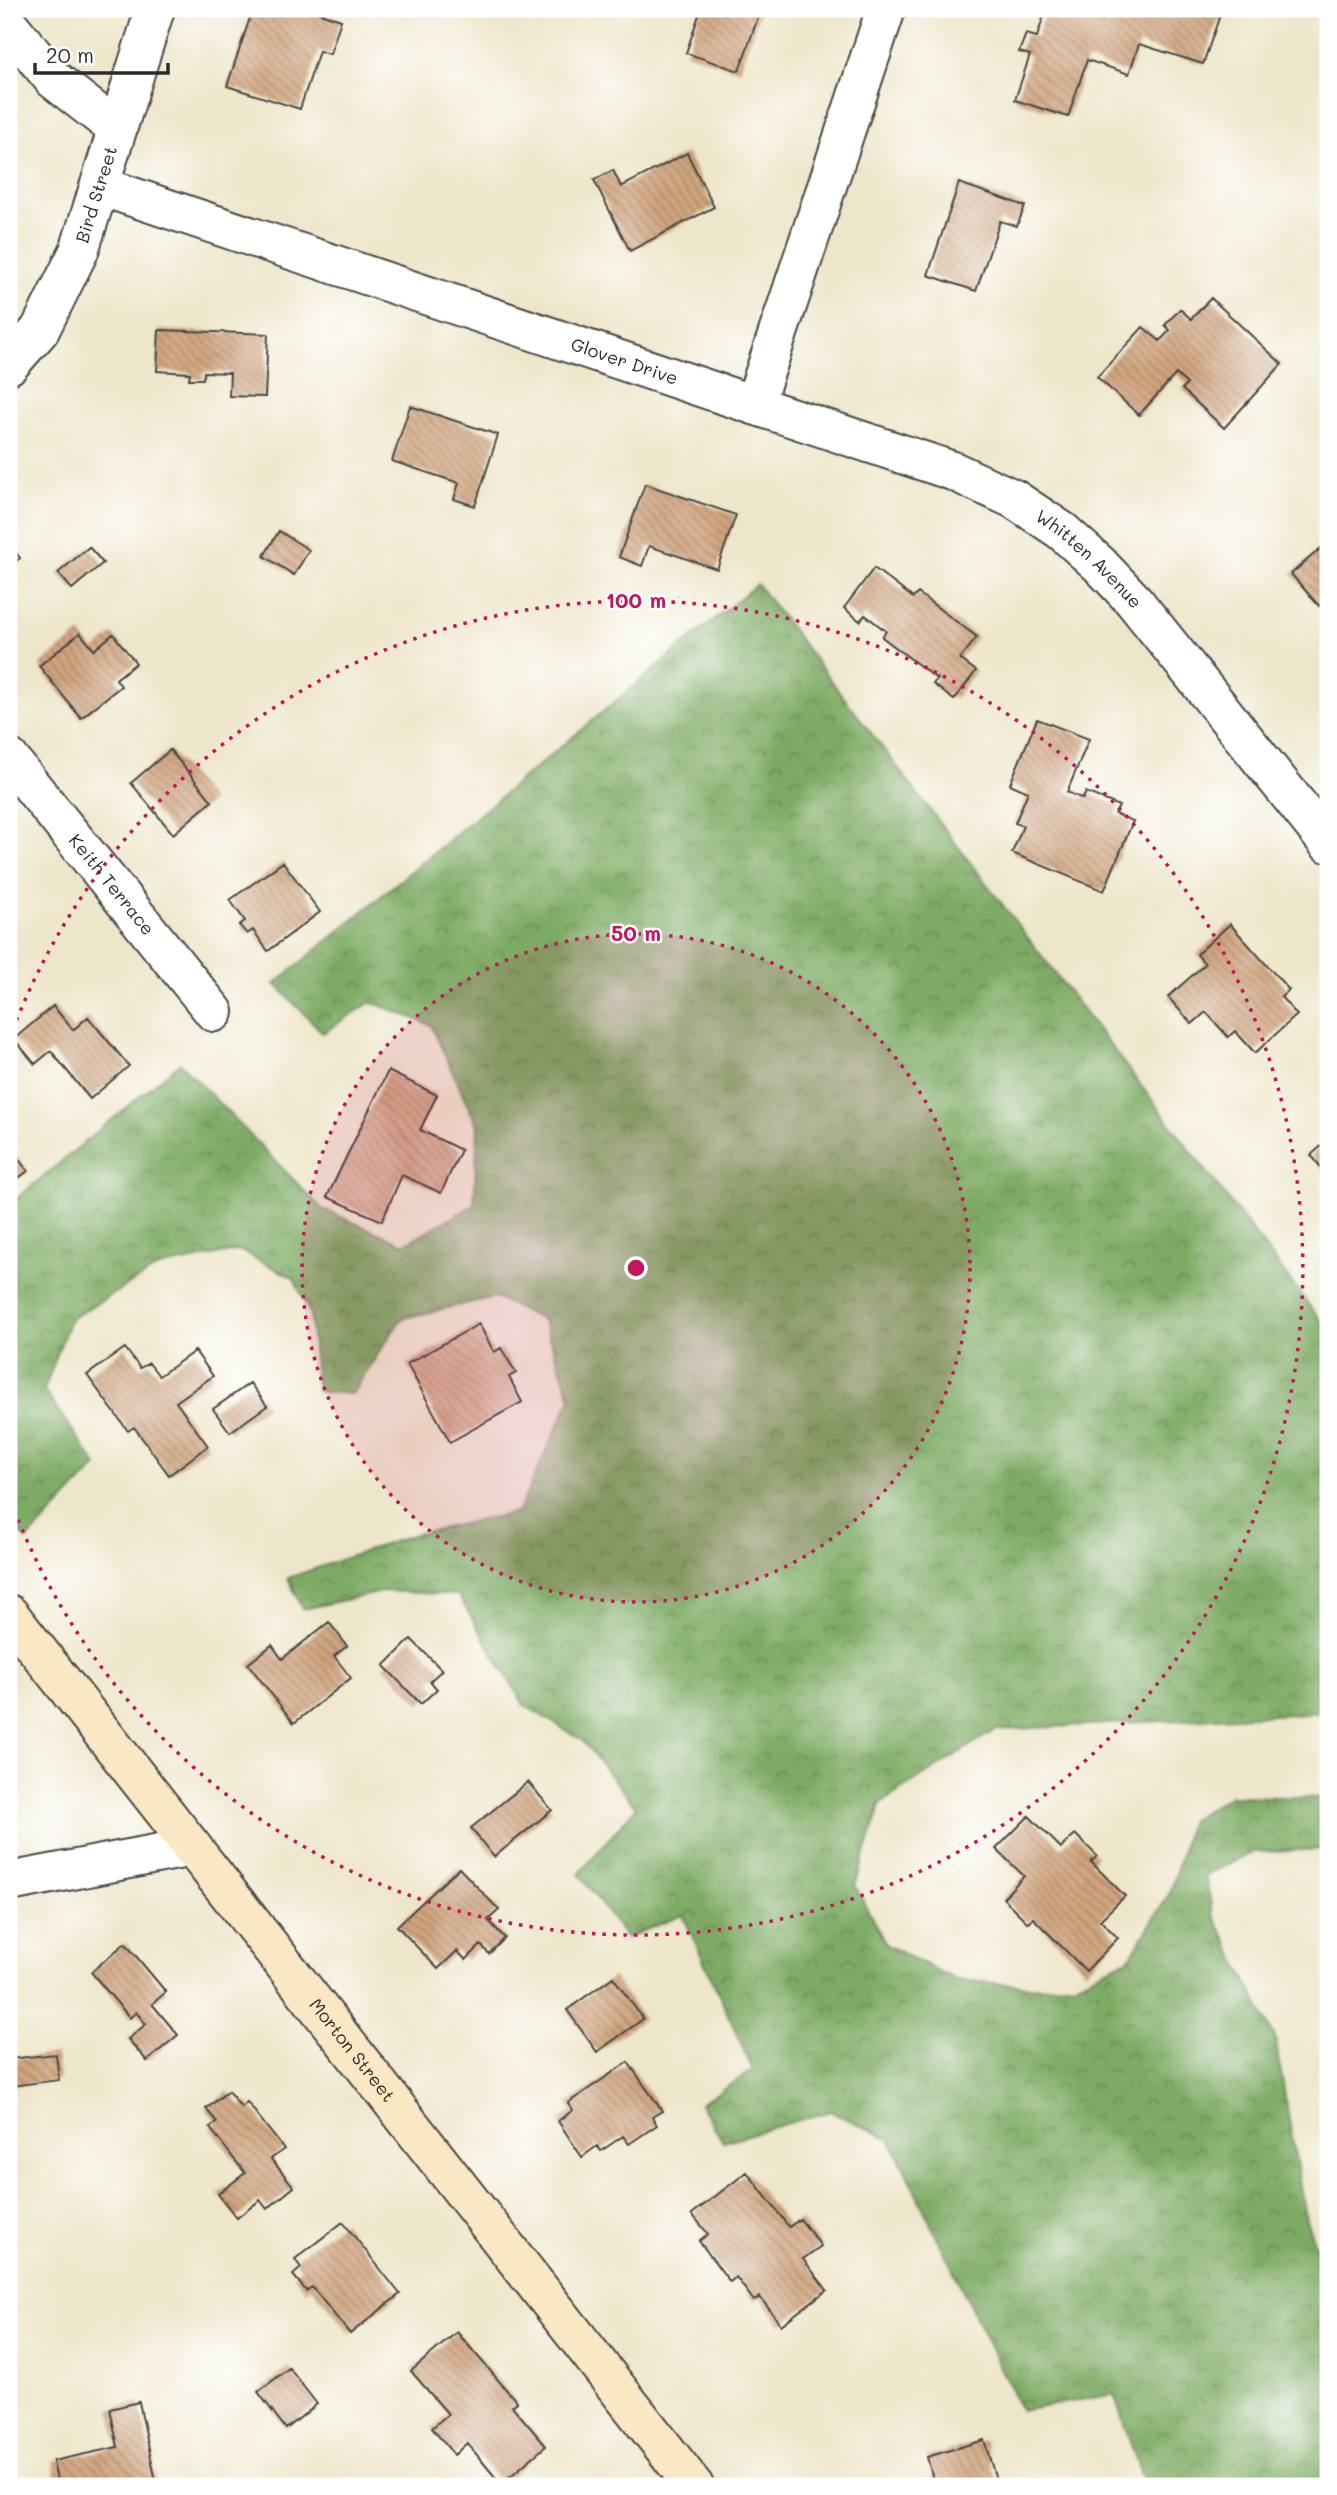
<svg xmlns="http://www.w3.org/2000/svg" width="1337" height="2495" font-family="Mali,sans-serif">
	<defs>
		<pattern id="forest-crowns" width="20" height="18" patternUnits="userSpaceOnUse" patternTransform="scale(1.75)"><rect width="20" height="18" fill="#7eab64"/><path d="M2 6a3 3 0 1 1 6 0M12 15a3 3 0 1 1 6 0" fill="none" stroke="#678b53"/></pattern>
		<pattern id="building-back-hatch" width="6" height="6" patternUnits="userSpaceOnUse" patternTransform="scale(1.75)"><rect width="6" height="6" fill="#d0a47e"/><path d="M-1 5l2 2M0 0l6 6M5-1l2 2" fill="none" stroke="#a98667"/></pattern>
	</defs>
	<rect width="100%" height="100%" fill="#fff"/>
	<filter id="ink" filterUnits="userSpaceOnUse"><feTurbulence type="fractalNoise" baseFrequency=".0143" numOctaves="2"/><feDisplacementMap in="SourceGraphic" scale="14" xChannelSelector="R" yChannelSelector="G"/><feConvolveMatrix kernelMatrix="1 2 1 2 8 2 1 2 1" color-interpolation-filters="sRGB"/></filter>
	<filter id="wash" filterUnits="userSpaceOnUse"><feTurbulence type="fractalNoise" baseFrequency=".00686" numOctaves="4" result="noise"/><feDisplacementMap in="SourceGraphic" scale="28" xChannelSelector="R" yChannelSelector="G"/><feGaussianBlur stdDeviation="1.57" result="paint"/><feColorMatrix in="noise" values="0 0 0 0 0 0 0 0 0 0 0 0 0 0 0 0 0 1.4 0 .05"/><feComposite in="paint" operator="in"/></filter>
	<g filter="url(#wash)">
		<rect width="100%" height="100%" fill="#eee6ca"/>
		<path fill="url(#forest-crowns)" stroke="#546b48" stroke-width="2" d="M757 584 1328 1330V1712L995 1730 881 1803 855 1886 886 1945 956 1980 1042 1987 1077 1983 1130 1958 1171 1891 1190 1820 1230 1796 1328 1798V1849L1253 1852 1205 1875 1213 1914 1275 2038 1306 2220 1328 2279V2486H1145L1114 2394 1021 2411 890 2139 830 2111 723 2142 700 2104 753 2070 683 1915 626 1938 579 1874 636 1807 582 1740 524 1705 458 1595 386 1591 303 1609 288 1578 412 1535 518 1512 571 1398 543 1320 494 1297 401 1319 352 1394 317 1391 310 1313 294 1278 239 1250 159 1267 70 1319 44 1390 97 1466 27 1540 9 1520V1205L180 1063 322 1209 404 1244 474 1205 478 1127 431 1025 371 1002 323 1033 275 984Z"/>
		<g id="blocks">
			<path fill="url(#building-back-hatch)" d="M253 9H308L341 20 330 54 319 51 300 109 227 86Z
				M701 9H761L739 71 686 53Z
				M1046 9H1067L1102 20 1105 9H1199L1220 15 1203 64 1139 44 1129 74 1087 60 1068 117 1015 100 1030 55 1019 52 1026 34 1037 37Z
				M687 153 714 207 630 251 594 180 613 170 621 187Z
				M959 183 1025 206 1017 226 1000 221 976 291 928 275Z
				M1211 298 1282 364 1224 428 1182 389 1187 384 1176 374 1139 415 1097 377 1143 327 1160 341 1170 330 1165 325 1180 309 1191 319Z
				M159 330 268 334 265 397 229 396 230 373 204 372 203 379H189L190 373 157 371Z
				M410 406 498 435 475 506 454 499 459 483 392 461Z
				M645 484 736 515 717 569 649 546 642 566 619 557Z
				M279 531 309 550 294 575 264 556Z
				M1328 542V598L1319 606 1291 574Z
				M9 543 20 558 9 567Z
				M89 547 103 563 72 589 58 573Z
				M874 568 913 598 918 593 977 637 960 659 976 671 954 700 933 684 937 679 882 637 886 631 865 615 860 621 844 608Z
				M80 633 94 650 113 634 136 663 116 679 121 686 81 718 39 666Z
				M1037 719 1089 739 1067 792 1083 799 1086 792 1119 806 1115 814 1133 821 1104 891 1012 853 1023 826 1015 823 1028 792 1010 784Z
				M170 750 212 801 173 834 131 783Z
				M283 862 320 912 268 951 253 930 247 934 239 925 245 921 230 900Z
				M1230 924 1289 990 1281 997 1297 1015 1255 1053 1235 1031 1228 1037 1206 1012 1192 1024 1168 997 1205 964 1197 954Z
				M53 1006 73 1030 88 1017 129 1066 90 1099 51 1051 35 1064 14 1039Z
				M388 1071 437 1095 420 1130 461 1150 441 1193 402 1175 382 1221 327 1197Z
				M1328 1140V1176L1311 1155Z
				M13 1152 28 1171 9 1185V1156Z
				M479 1324 494 1352 501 1348 516 1373 509 1377 522 1402 450 1442 407 1364Z
				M125 1348 140 1368 149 1363 159 1376 195 1351 213 1376 176 1402 208 1446 169 1475 134 1427 128 1431 87 1375Z
				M250 1383 267 1406 230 1432 213 1409Z
				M329 1622 347 1646 334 1656 351 1678 294 1723 248 1664 272 1645 282 1659Z
				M411 1639 442 1670 430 1681 437 1689 421 1704 384 1666Z
				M528 1782 552 1810 494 1857 471 1828Z
				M1029 1816 1061 1848 1075 1834 1097 1856 1091 1862 1125 1896 1100 1920 1118 1938 1086 1971 1033 1918 1028 1923 1003 1898 1024 1876 996 1849Z
				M459 1868 499 1910 488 1920 505 1938 489 1954 481 1945 466 1960 457 1951 438 1969 397 1926Z
				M125 1943 166 1992 152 2004 178 2035 147 2061 128 2039 146 2024 136 2012 130 2018 91 1972Z
				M613 1977 643 2019 597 2052 567 2010Z
				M56 2054 59 2080 11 2086 9 2059Z
				M628 2062 662 2111 652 2117 657 2125 629 2144 623 2136 601 2151 597 2146 582 2157 558 2121 573 2110 568 2103Z
				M228 2091 241 2107 247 2102 284 2149 271 2159 294 2187 267 2209 260 2200 237 2218 218 2194 245 2173 210 2128 217 2122 206 2109Z
				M747 2172 789 2227 800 2219 821 2246 803 2259 827 2290 781 2325 760 2297 754 2301 736 2277 730 2282 699 2241 708 2234 692 2214Z
				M343 2222 400 2294 350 2334 312 2287 306 2291 293 2275 301 2268 295 2259Z
				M457 2332 517 2402 512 2406 546 2446 501 2484 467 2443 454 2455 432 2428 448 2414 411 2371Z
				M289 2368 317 2404 286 2429 258 2392Z
				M139 2402 157 2486H58L53 2461 118 2447 110 2409Z
				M984 2440 998 2486H935L927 2457Z"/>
		</g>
	</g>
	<g filter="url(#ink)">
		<use href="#blocks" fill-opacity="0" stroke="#484743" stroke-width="2"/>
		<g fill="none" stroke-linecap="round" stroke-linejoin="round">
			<g stroke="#484743" stroke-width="42">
				<g id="street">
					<path d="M9 25 53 79 117 129"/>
					<path id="s1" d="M100 186 754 405 886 9"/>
					<path id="s2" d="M9 365 40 330 79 251 155 9"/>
					<path id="s3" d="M754 405 953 471 1014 499 1062 531 1099 564 1134 601 1328 843"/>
					<path id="s4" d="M9 758 214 1012"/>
					<path d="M9 1882 192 1847"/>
				</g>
			</g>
			<g stroke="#484743" stroke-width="42">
				<g id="secondary">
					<path id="s5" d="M9 1614 694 2486"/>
				</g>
			</g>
			<use href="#street" stroke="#fff" stroke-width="38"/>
			<use href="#secondary" stroke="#fae7c3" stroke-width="38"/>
		</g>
	</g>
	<circle cx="636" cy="1268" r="334" fill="#c2185b" fill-opacity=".12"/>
	<g fill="none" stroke="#c2185b" stroke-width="3.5" stroke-dasharray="3.5 7">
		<circle cx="636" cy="1268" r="334"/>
		<path d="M9 1040A667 667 0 1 1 9 1496"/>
	</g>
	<g text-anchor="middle" stroke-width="5" stroke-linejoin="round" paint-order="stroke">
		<g font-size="18" fill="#2b2b2b" stroke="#fff">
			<text dy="6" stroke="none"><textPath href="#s2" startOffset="194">Bird Street</textPath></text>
			<text dy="6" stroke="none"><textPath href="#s1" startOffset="553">Glover Drive</textPath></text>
			<text dy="6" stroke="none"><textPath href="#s3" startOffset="373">Whitten Avenue</textPath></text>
			<text dy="6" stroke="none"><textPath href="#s4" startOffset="163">Keith Terrace</textPath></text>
			<text dy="6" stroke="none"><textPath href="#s5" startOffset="555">Morton Street</textPath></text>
		</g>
	</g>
	<circle cx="636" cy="1268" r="10" fill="#c2185b" stroke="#fff" stroke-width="3.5"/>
	<g font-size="21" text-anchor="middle" font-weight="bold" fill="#c2185b" stroke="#fff" stroke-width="5" stroke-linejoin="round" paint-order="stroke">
		<text x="636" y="608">100 m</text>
		<text x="636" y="941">50 m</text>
	</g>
	<rect width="1337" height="2495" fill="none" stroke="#fff" stroke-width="35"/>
	<path d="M35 63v10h133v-10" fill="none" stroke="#2b2b2b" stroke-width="3.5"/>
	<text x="46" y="63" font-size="21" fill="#2b2b2b" stroke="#ffffff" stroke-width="5" paint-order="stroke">20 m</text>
</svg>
